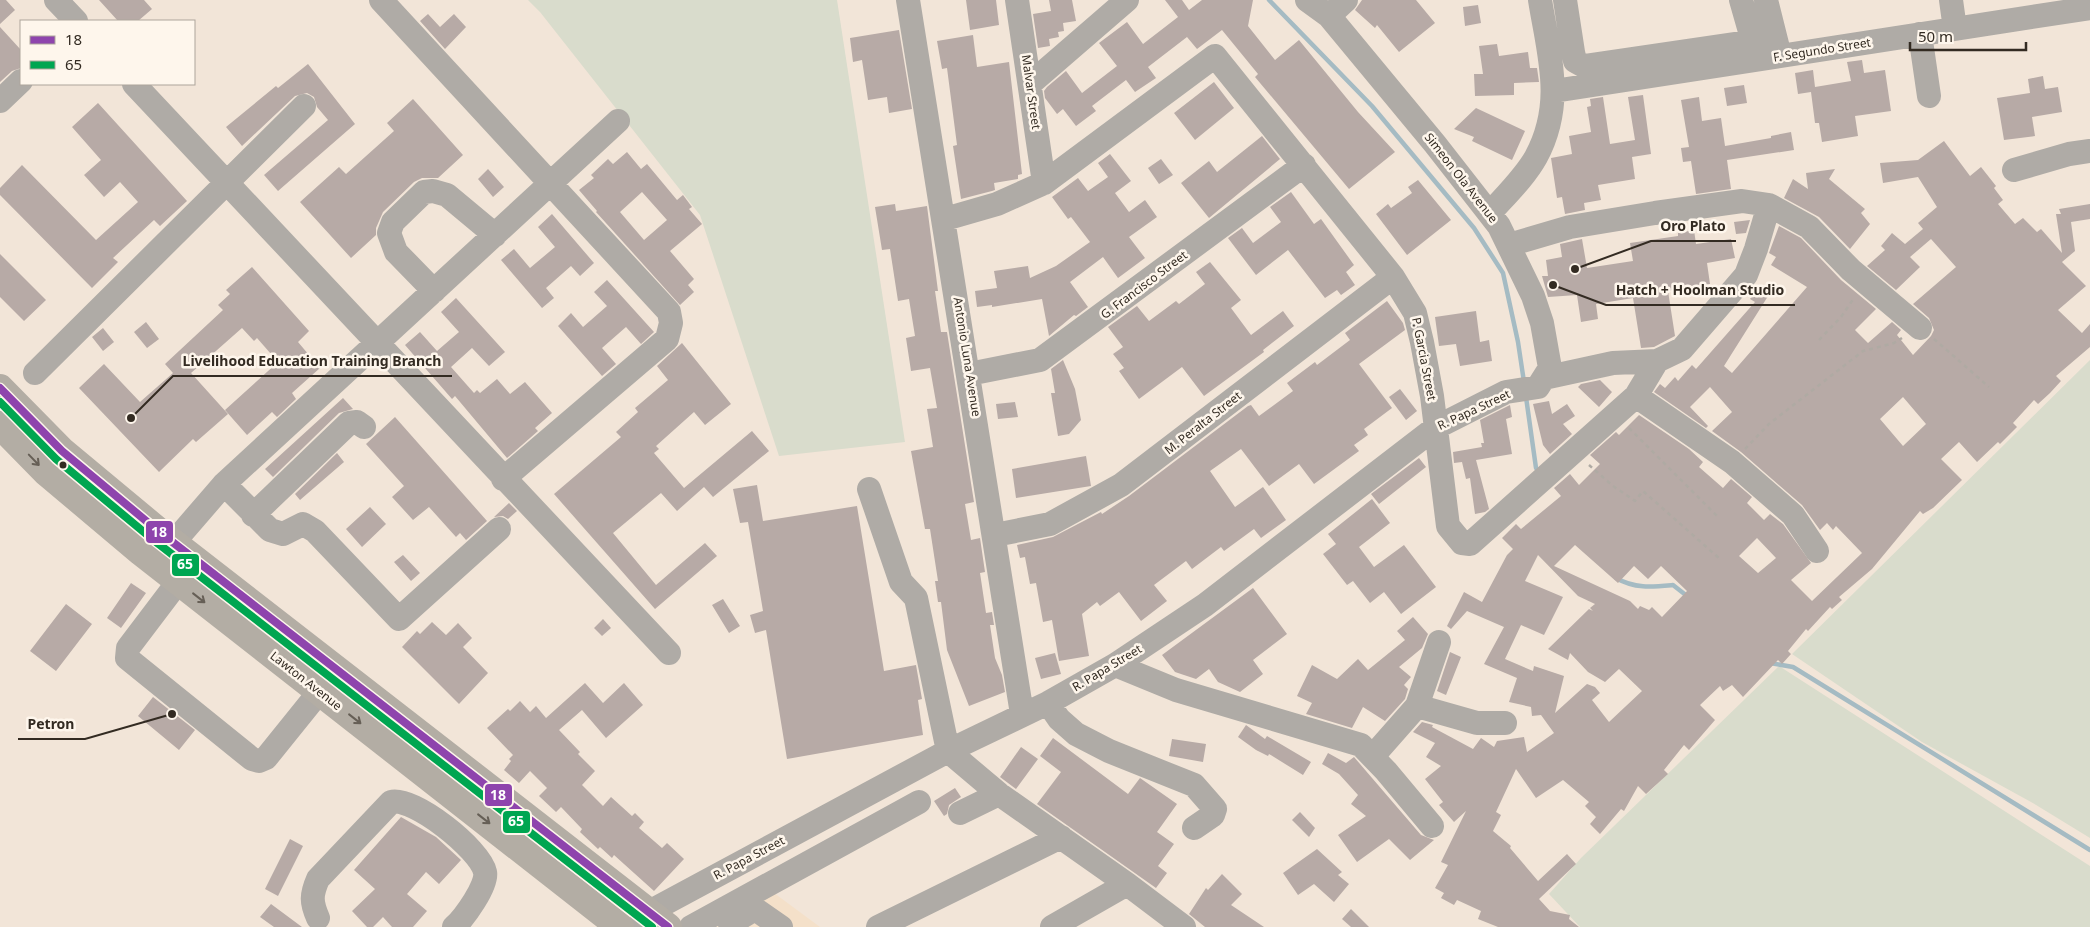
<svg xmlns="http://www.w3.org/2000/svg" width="2090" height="927" font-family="'Noto Sans',sans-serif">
	<rect width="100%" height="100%" fill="#f2e5d8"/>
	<path fill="#f4e0c9" d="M770 890 820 927H704Z"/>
	<path fill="#d9dccc" d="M528 0H837L905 442 779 456 700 215 540 12Z
		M2090 360V838L2031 802 1922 742 1792 654Z
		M1779 666 2090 866V927H1580L1549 894 1581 858Z"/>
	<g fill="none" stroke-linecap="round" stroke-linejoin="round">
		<path stroke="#a5bbc3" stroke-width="4.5" d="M1269 0 1372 106 1474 228 1503 273 1518 342 1524 382
			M1526 397 1536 468
			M1616 578C1635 589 1652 587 1673 585L1687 596
			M1770 663 1793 667 2090 850"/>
	</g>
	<path fill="#b7aaa6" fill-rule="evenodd" d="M0 0H6L15 10 0 24Z
		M99 0H144L152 9 138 21H118Z
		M966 0H996L999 25 970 30Z
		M1049 0H1072L1076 21 1063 23 1064 31 1058 32 1059 37 1049 39 1050 46 1038 48 1033 14 1051 11Z
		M1165 0H1182L1189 10 1202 0H1253L1248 26 1275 60 1299 40 1358 112 1395 152 1349 189 1255 77 1258 74 1222 30 1197 49 1187 37 1148 67 1156 78 1135 92 1126 80 1092 106 1096 111 1076 126 1063 109 1057 114 1045 98 1044 91 1047 87 1066 71 1082 93 1117 66 1099 43 1127 22 1143 44 1178 17Z
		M1362 0H1416L1435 23 1399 52 1377 25 1375 28 1355 10Z
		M1478 5 1481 23 1465 26 1463 7Z
		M428 14 440 27 454 14 466 27 445 49 420 21Z
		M0 27 21 50V68L12 71 0 82Z
		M899 30 912 109 889 113 887 97 868 100 862 60 853 62 850 38Z
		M973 35 977 67 1009 62 1022 174 1018 175V179L994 183 995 190 992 191 961 199 953 146 957 145 947 68 942 69 937 41Z
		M1497 44 1499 56 1528 52 1530 68H1537L1539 82 1514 83V95L1475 96 1474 74H1483L1479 46Z
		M1862 60 1864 73 1885 70 1891 111 1855 116 1858 136 1822 142 1819 123H1815L1811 92 1798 94 1795 73 1813 70 1815 87 1851 81 1847 62Z
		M308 64 355 124 278 191 264 175 328 120 317 107 314 97 307 93 295 96 242 146 226 127 276 86 278 88Z
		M2043 76 2045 89 2058 87 2062 112 2032 117 2035 136 2004 140 1997 98 2030 93 2028 79Z
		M1214 82 1234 108 1195 140 1174 113Z
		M1744 85 1747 103 1727 106 1724 88Z
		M1643 95 1651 154 1632 157 1635 179 1598 185 1601 200 1584 203 1585 210 1565 214 1562 197 1557 198 1551 158 1572 154 1569 136 1591 132 1587 107 1591 106 1590 99 1603 97 1610 144 1635 140 1628 97Z
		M1699 97 1702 121 1721 118 1725 146 1771 138V136L1791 132 1794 150 1727 160 1731 189 1696 194 1691 161 1683 162 1681 148 1689 147 1681 100Z
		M413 99 463 155 438 178H422L414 182 383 212 376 228V235L351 258 300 202 339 167 346 174 394 131 387 123Z
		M98 103 187 201 160 226 154 220 113 258 118 262 92 288 0 195V188L22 165 96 240 138 202 120 182 104 197 84 175 101 160 72 127Z
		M1476 108 1525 131 1512 160 1472 141 1474 137 1454 129Z
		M1262 136 1280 159 1209 218 1181 183 1209 161 1217 172Z
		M1944 141 1970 176 1981 167 1996 186 1994 188 2003 200 1998 204 2015 224 2023 218 2037 232 2041 229 2062 253 2056 214H2061L2059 209 2090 204V219L2071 222 2075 251 2062 262 2086 286 2058 310 2082 333 2090 324V347L2056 376 2061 381 2050 393 2038 404 2034 400 2013 423 2017 427 2000 444 1998 442 1977 462 1959 442 1941 459 1962 480 1933 508 1923 514 1920 511 1872 569 1839 597 1842 600 1832 609 1830 607 1808 631 1806 629 1788 651 1791 654 1782 664 1778 660 1743 697 1732 685 1723 691 1720 686 1700 705 1715 720 1689 750 1684 745 1664 770 1668 774 1646 794 1638 786 1624 811 1621 809 1600 834 1590 824 1596 817 1585 806 1589 802 1563 780 1536 798 1516 769 1496 812 1501 815 1493 831 1511 846 1510 848 1538 881 1567 854 1576 864 1539 899 1550 911 1570 915 1569 919 1579 927H1498L1478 919 1481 911 1457 900 1454 905 1441 898 1444 893 1435 888 1448 865 1441 862 1466 811 1454 822 1439 805 1443 802 1425 779 1441 766 1426 757 1435 743 1413 732 1422 722 1433 725 1432 727 1473 749 1481 738 1494 747 1497 741 1524 737 1527 752 1554 733 1541 715 1532 716 1531 707 1509 702 1517 678 1484 664 1504 627 1467 611 1451 629 1447 626 1464 592 1482 602 1507 555 1513 549 1502 538 1516 524 1521 529 1561 496 1554 488 1570 474 1579 485 1600 464 1590 455 1616 432 1619 435 1639 415 1689 449 1703 462 1699 467 1723 488 1731 479 1752 497 1747 503 1764 520 1770 514 1783 524 1811 563 1791 580 1812 601 1862 553 1836 526 1833 530 1827 523 1820 530 1802 505 1741 452 1712 431 1732 412 1710 387 1690 407 1708 426 1706 428 1654 392 1660 384 1665 388 1675 377 1678 381 1692 365 1696 369 1755 302 1750 299 1759 285 1770 293 1724 366 1732 373 1807 287 1771 265 1776 257 1769 253 1779 226 1801 238 1841 280 1876 309 1855 330 1868 343 1892 322 1901 330 1897 335 1913 355 1931 336 1934 330 1929 318 1913 304 1956 267 1931 239 1910 257 1920 267 1896 290 1867 266 1885 250 1881 246 1892 233 1905 244 1923 229 1918 223 1937 207 1918 177 1883 183 1880 163 1918 160ZM1903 397 1926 424 1903 446 1880 419ZM1757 538 1776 558 1758 573 1739 556ZM1575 545 1618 583 1634 566 1648 579 1661 566 1687 591 1662 617 1652 607 1649 610 1640 606 1638 609 1630 601 1554 566ZM1538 555 1578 596 1595 604 1590 608 1593 611 1589 609 1548 649 1568 660 1570 653 1588 672 1605 682 1619 669 1642 691 1609 722 1592 700 1600 693 1595 687 1587 684 1555 713 1564 676 1534 666 1533 671 1505 659 1521 625 1544 635 1563 597 1525 581Z
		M627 152 641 169 647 164 677 200 683 195 692 207 689 209 702 224 670 251 694 279 688 285 694 292 680 305 596 212 597 211 579 190 594 178 591 175 608 159 613 164ZM642 192 667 220 644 240 620 212Z
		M1110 154 1131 181 1115 193 1129 212 1145 200 1157 217 1129 237 1145 258 1118 278 1103 257 1070 282 1088 307 1076 316 1074 315 1049 336 1042 299 992 307V305L977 307 975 291 997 288 994 271 1028 266 1030 278 1056 266 1090 242 1071 217 1068 219 1052 197 1078 178 1088 191 1108 177 1098 163Z
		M1161 159 1173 175 1159 184 1148 168Z
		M488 169 504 187 493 197 478 179Z
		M1835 169 1829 179 1865 209 1861 213 1870 224 1850 249 1819 217 1784 198 1793 179 1808 189 1806 173Z
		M1418 180 1451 220 1407 255 1376 214 1388 204 1391 208 1412 193 1408 187Z
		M1291 192 1314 224 1321 219 1354 265 1346 272 1355 285 1341 295 1337 290 1325 298 1288 250 1256 275 1228 238 1242 228 1253 243 1281 222 1270 207Z
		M895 204 896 211 927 206 938 291H935L941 332H947L974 502 965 504 971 540 980 538 985 572 980 573 986 613 992 612 994 625H990L995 658 1002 675 1005 692 969 706 947 650 941 602H938L935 581H938L930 529H925L911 451 933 447 927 409 937 408 930 368 911 371 906 338 915 336 909 299 898 301 890 249 882 250 875 207Z
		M552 214 594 263 580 276 571 266 546 288 554 298 542 308 501 260 514 249 530 268 555 247 538 227Z
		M1750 220 1746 233 1736 234 1734 222Z
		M1694 230 1696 244 1731 239 1735 258 1707 263 1710 284 1668 291 1675 336 1654 347 1641 348 1633 298 1596 304 1598 319 1581 322 1577 295 1548 297 1542 276H1548L1546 260 1562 257 1560 244 1582 239 1587 268 1633 261 1630 243 1678 236V233Z
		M0 254 46 300 24 321 0 297Z
		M1210 262 1241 300 1231 308 1251 335 1283 311 1294 326 1263 350 1264 352 1204 396 1182 367 1139 399 1119 371 1124 368 1113 354 1123 347 1108 327 1137 306 1149 321 1176 301 1179 304 1205 284 1196 272Z
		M252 267 309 331 298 342 320 368 292 393 296 399 277 417 272 412 247 435 225 410 278 362 257 338 254 341 242 328 191 373 228 414 196 442 193 439 159 472 79 388 104 364 140 402 173 373 165 364 223 310 218 305 230 294 226 290Z
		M607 280 654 332 641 344 626 327 602 348 616 364 602 376 558 326 571 313 583 327 607 306 594 292Z
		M456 298 505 352 489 366 472 348 451 367 474 393 477 390 480 393 497 379 510 394 525 382 552 413 535 428 538 431 507 458 455 396 452 399 405 345 420 332 437 351 459 332 441 312Z
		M1387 301 1403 323 1405 330 1359 364 1392 408 1364 429 1368 435 1354 445 1359 451 1314 484 1299 464 1269 486 1241 449 1210 471 1235 507 1263 487 1286 520 1261 538 1254 529 1224 551 1221 547 1192 569 1186 561 1154 585 1167 601 1141 621 1119 592 1100 606 1097 602 1082 614 1089 656 1059 661 1052 620 1043 622 1036 583 1030 584 1025 557 1020 558 1017 545 1053 537 1101 512 1102 514 1129 496 1248 406 1251 405 1259 416 1293 391 1287 383 1315 362 1317 365 1350 340 1345 333Z
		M1476 311 1480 342 1489 340 1492 361 1460 366 1456 344 1439 346 1435 317Z
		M146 322 159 339 147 348 134 332Z
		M103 328 114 342 103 351 92 337Z
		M682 343 731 404 705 425 694 412 656 446 659 449 654 453 684 488 752 431 769 451 713 497 704 487 677 511 661 493 613 533 656 585 705 543 717 556 655 609 554 494 621 437 616 432 638 412 635 408 668 380 657 366Z
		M1063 360 1075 389 1081 420 1069 434 1058 436 1051 393H1055L1051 369Z
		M1600 380 1612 392 1599 407 1578 387 1581 384Z
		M1400 389 1417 411 1406 420 1389 397Z
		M343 398 353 409 339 413 273 477 265 469Z
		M1549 401 1552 414 1567 404 1575 416 1563 424 1572 434 1550 454 1543 445 1533 404Z
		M1015 402 1018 417 998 419 996 404Z
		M1510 405 1512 417 1506 419 1512 454 1476 460 1489 509 1485 512 1475 514 1470 478 1466 479 1462 462 1454 463 1453 452 1482 447 1481 443H1484L1480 420Z
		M395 417 487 521 466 540 460 533 456 537 429 507 413 520 392 497 404 486 366 444Z
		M337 453 344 462 300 500 295 494Z
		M1086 456 1091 486 1016 498 1012 469Z
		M1419 458 1426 467 1379 504 1371 494Z
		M757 485 763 521 857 506 884 671 916 665 922 699 918 700 923 735 787 759 766 630 755 633 750 615 763 611 748 522 740 523 733 489Z
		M1372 499 1390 523 1359 547 1374 567 1404 545 1436 587 1401 614 1384 592 1370 603 1353 581 1347 585 1323 554 1336 544 1328 534Z
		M509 503 517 511 508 519 503 516 494 517Z
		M370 507 386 524 362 547 346 529Z
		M403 555 420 573 411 581 394 562Z
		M131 583 146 593 121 628 107 618Z
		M1253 588 1287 634 1253 660 1263 674 1240 692 1218 682 1209 669 1196 679 1175 672 1162 655Z
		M723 599 740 626 729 633 712 605Z
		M66 604 92 624 56 671 30 651Z
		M1413 617 1428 634 1422 648 1399 667 1411 677 1404 685 1408 689 1405 699 1385 721 1363 707 1352 728 1306 714 1312 703 1297 696 1312 665 1337 679 1358 659 1368 670 1405 640 1397 631Z
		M603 619 611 628 602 636 594 628Z
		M432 622 446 635 458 623 472 638 463 647 488 673 459 704 402 647 417 631 420 634Z
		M1450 652 1461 657 1446 695 1437 691Z
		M1055 653 1061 674 1041 679 1035 658Z
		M585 683 603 703 624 683 643 705 606 738 582 710 559 730 580 752 578 754 595 771 582 785 603 806 611 797 632 816 635 813 644 822 639 828 662 848 667 843 684 859 654 891 614 855 612 858 600 847 598 849 580 832 582 829 561 807 556 812 539 796 547 788 530 771 519 783 504 770 511 761 509 759 513 755 487 728 508 709 510 711 520 701 530 712 536 706 546 718Z
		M153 697 195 730 179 750 138 716Z
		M1246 725 1265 739 1267 736 1311 762 1303 775 1269 754 1268 756 1256 750 1238 737Z
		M1053 738 1128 794 1140 778 1177 804 1157 832 1174 844 1158 866 1167 873 1156 888 1037 804 1061 772 1040 756Z
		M1172 739 1206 744 1203 762 1169 756Z
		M1021 747 1038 759 1016 789 1000 777Z
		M1328 753 1346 763 1354 757 1421 835 1434 840 1410 860 1389 839 1357 862 1338 835 1366 816 1351 804 1358 795 1339 774 1322 764Z
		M955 788 961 797 949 805 947 814 944 816 934 801Z
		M1300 812 1315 828 1309 837 1292 820Z
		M401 817 436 837 461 860 439 884 426 872 407 894 427 911 413 927H392L383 917 373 927H367L352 911 375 889 354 870Z
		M290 839 303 846 278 896 265 889Z
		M1317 849 1342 872 1338 875 1349 884 1334 902 1314 884 1298 895 1283 873Z
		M1222 874 1242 894 1231 905 1264 927H1205L1189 914 1206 888 1208 890Z
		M271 904 302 927H274L260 917Z
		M1351 909 1369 927H1351L1342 919Z"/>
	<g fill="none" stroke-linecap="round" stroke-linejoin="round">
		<path stroke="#afaaa3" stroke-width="2.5" stroke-dasharray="4 4" stroke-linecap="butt" d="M1934 339 1989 387
			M1819 340 1841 317 1854 298
			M1629 428 1718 517
			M1745 449 1769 424 1863 351 1894 343 1902 338
			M1589 465 1613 486 1635 501 1643 491 1720 559"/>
		<path stroke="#afaba6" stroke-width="24" d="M56 0 76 21
			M381 0 669 312 671 323 667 339 503 479
			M908 0 1022 714
			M1017 0 1044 183
			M1565 0 1573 52 1575 61 1584 66 1775 38
			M1741 0 1753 42
			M1766 0 1779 52
			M1951 0 1955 29
			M1329 16 1346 0
			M1920 34 1929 96
			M1031 83 1127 0
			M134 84 669 653
			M1554 91 2090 8
			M0 101 21 81
			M2014 170 2069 154 2090 151
			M1490 213C1505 196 1525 177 1536 157 1565 103 1549 56 1540 0
			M945 219 997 204 1044 183 1215 56 1393 277 1415 313 1422 342 1432 396 1448 526 1462 543 1470 544 1636 396 1657 361 1682 349 1746 275 1756 249 1769 205
			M1509 245 1570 227 1655 213 1742 201 1769 205 1809 227 1851 270 1920 328
			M434 291 396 252 389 233 393 222 424 192 433 191 447 195 495 235
			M35 373 304 106
			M969 374 1040 360 1304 165
			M1544 378 1613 363 1657 361
			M1636 396 1732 462 1793 515 1817 551
			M224 484 270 530 283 534 303 524 315 531 399 619 499 529
			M869 489 901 582 916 598 948 751 999 794 1127 884 1184 927
			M253 515 349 423 357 422 364 427
			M995 535 1050 524 1121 485 1393 277
			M174 542 224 484 618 121
			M178 582 128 648 127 658 252 759 259 761 266 758 320 691
			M1115 665 1176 690 1361 745 1386 771 1432 826
			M1048 703 1059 719 1076 734 1109 751 1194 785 1215 809 1213 815 1194 828
			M1417 706 1439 642
			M1373 756 1417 706 1477 723H1505
			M960 813 999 794
			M318 918C311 902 311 895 318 879L391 802C413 796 480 849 485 872 488 885 464 918 454 927
			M730 924 755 909 781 927
			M637 927 649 912 948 751 1048 703 1115 665 1205 605 1435 428 1506 392 1538 387 1550 368 1542 323 1533 296 1499 226 1435 144 1329 16 1307 0
			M691 927 919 802
			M878 927 1061 837
			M1052 927 1127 884"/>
		<path stroke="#b3ada4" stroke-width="28" d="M0 388 62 451 157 530 668 927
			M0 425 46 472 141 552 620 927"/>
		<g stroke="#fef6ec" stroke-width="11">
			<path id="bus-1" d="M0 388 62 451 157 530 668 927"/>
		</g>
		<g stroke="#fef6ec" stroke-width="11">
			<path id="bus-2" d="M0 402 56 459 151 538 652 927"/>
		</g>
		<use href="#bus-1" stroke="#8e44ad" stroke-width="8"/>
		<use href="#bus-2" stroke="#00a651" stroke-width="8"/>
	</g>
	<defs><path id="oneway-shaft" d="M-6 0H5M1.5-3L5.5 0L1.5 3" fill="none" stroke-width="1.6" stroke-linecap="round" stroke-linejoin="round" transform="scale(1.25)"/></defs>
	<g stroke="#665f56">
		<use href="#oneway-shaft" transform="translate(34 460) rotate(46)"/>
		<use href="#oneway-shaft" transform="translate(199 598) rotate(38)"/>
		<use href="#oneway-shaft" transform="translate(355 719) rotate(38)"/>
		<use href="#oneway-shaft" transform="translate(484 819) rotate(38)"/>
	</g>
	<circle fill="#332b22" stroke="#fef6ec" stroke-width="2" cx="63" cy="465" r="4.5"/>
	<g text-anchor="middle" stroke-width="5" stroke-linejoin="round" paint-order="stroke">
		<g font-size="12" fill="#332b22" stroke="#fef6ec">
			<text transform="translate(1822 50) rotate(-9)" y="4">F. Segundo Street</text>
			<text transform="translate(1031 92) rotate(82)" y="4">Malvar Street</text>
			<text transform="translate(1461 178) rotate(52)" y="4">Simeon Ola Avenue</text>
			<text transform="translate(1144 285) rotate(-37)" y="4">G. Francisco Street</text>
			<text transform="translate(967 357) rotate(81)" y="4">Antonio Luna Avenue</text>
			<text transform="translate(1424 359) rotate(79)" y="4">P. Garcia Street</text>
			<text transform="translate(1474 410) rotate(-25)" y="4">R. Papa Street</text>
			<text transform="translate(1203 423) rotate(-38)" y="4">M. Peralta Street</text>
			<text transform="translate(1107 668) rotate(-31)" y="4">R. Papa Street</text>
			<text transform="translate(306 681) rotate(38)" y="4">Lawton Avenue</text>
			<text transform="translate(749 858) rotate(-28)" y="4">R. Papa Street</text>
		</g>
	</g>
	<path fill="none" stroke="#332b22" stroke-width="2" d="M1575 269L1651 241H1736M1553 285L1606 305H1795M131 418L173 376H452M172 714L85 739H18"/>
	<g fill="#332b22" stroke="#fef6ec" stroke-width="2">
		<circle cx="1575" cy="269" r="5"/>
		<circle cx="1553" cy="285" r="5"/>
		<circle cx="131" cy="418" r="5"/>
		<circle cx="172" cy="714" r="5"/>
	</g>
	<g font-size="14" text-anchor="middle" font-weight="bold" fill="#332b22" stroke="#fef6ec" stroke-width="5" stroke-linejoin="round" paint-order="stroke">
		<text x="1693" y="231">Oro Plato</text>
		<text x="1700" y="295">Hatch + Hoolman Studio</text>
		<text x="312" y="366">Livelihood Education Training Branch</text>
		<text x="51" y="729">Petron</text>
	</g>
	<g stroke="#fef6ec" stroke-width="2">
		<rect x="145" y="520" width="29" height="24" rx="5" fill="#8e44ad"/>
		<rect x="171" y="553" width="29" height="24" rx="5" fill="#00a651"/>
		<rect x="484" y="783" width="29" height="24" rx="5" fill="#8e44ad"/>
		<rect x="502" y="810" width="29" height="24" rx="5" fill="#00a651"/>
	</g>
	<g font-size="14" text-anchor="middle" font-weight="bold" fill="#fff">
		<text x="159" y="537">18</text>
		<text x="185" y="569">65</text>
		<text x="498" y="800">18</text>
		<text x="516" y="826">65</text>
	</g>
	<rect x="20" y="20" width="175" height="65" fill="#fef6ec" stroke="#ada59b"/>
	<rect x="30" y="36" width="25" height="8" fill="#8e44ad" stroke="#ada59b"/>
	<text x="65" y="45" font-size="15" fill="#332b22">18</text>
	<rect x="30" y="61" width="25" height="8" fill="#00a651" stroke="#ada59b"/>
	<text x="65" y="70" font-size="15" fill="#332b22">65</text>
	<path d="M1910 42v8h116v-8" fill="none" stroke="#332b22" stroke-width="2.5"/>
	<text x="1918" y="42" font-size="15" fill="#332b22" stroke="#fef6ec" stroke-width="4" paint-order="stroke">50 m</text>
</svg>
